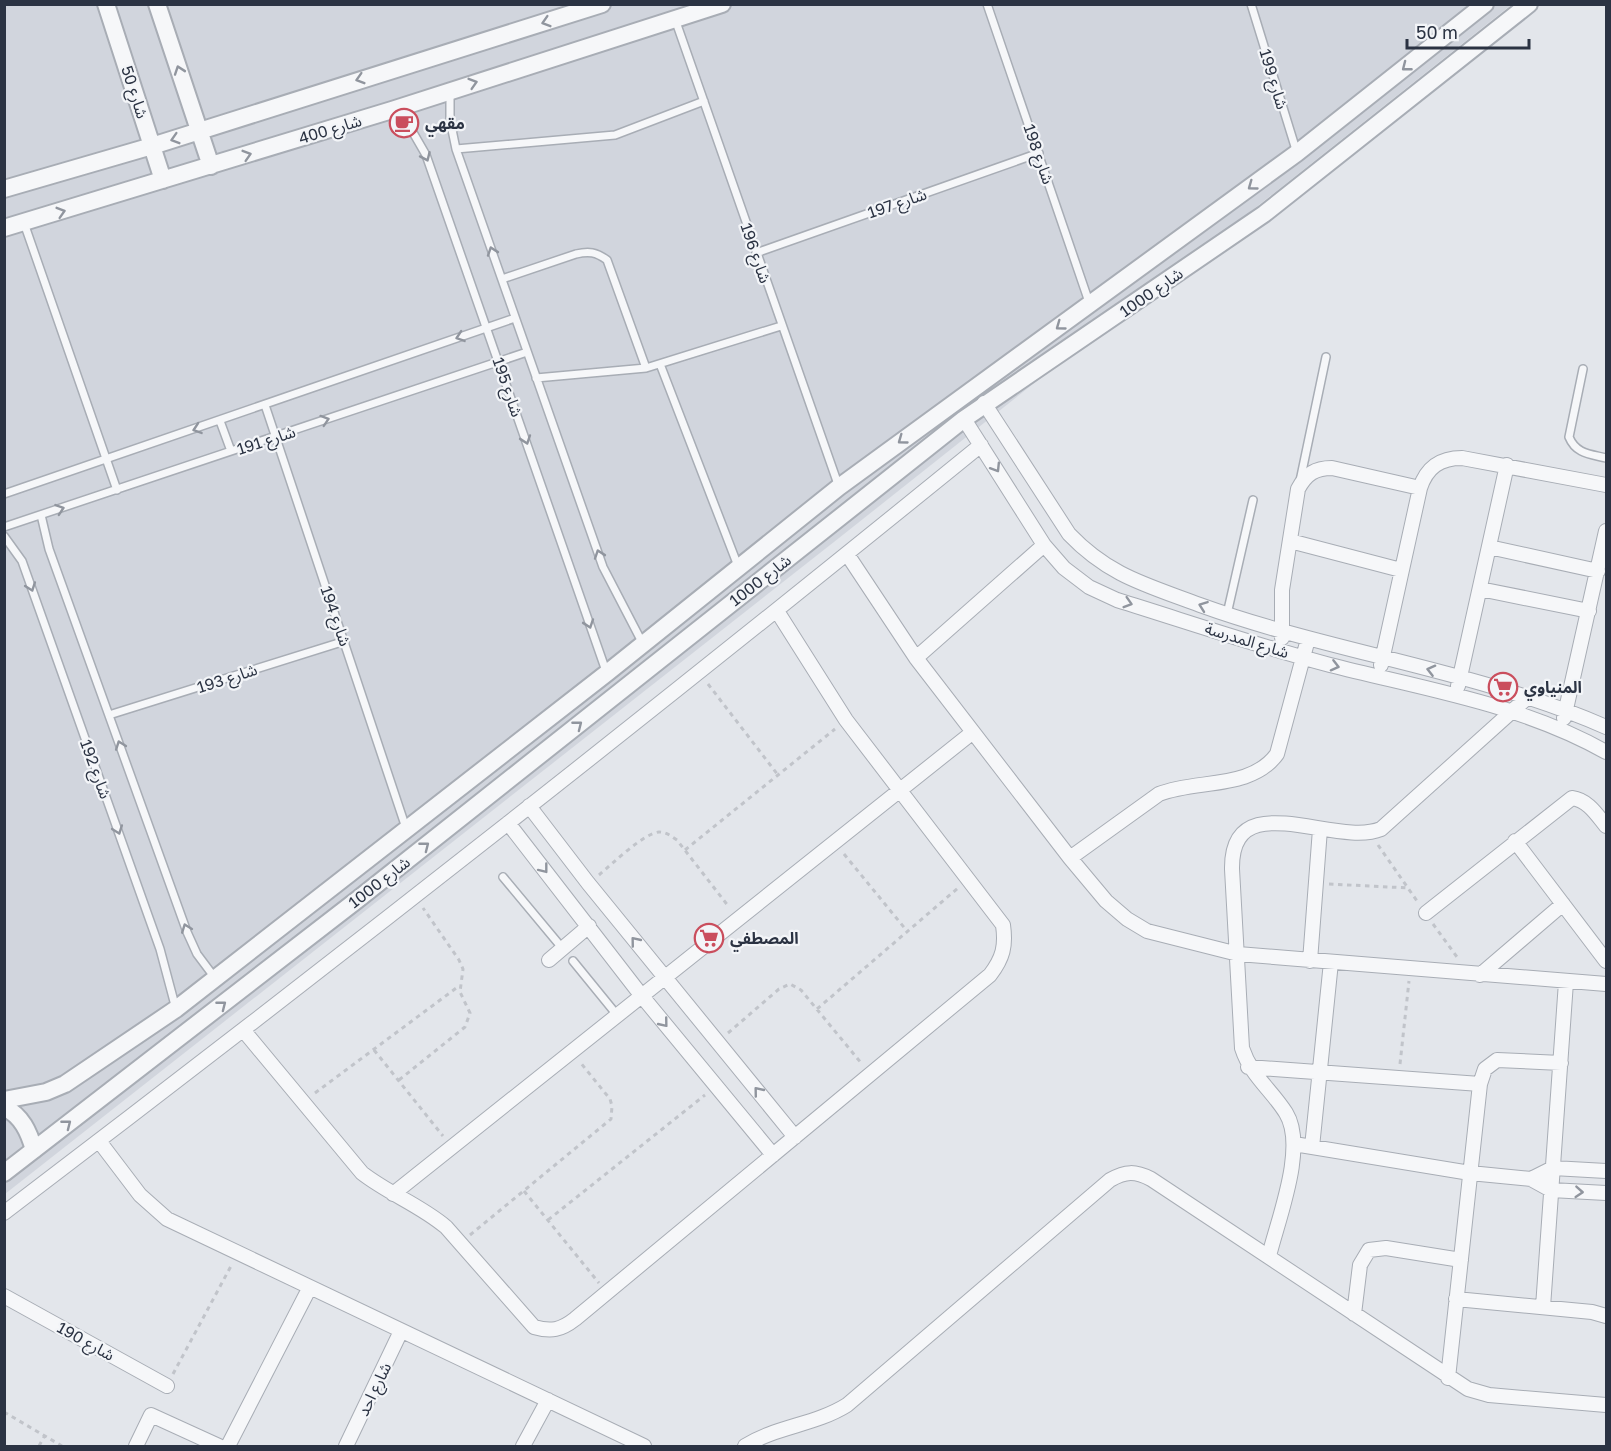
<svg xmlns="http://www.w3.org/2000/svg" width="1611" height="1451" font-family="'Golos Text','Noto Sans Arabic',sans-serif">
	<rect width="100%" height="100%" fill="#e3e6eb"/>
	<path fill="#d1d5dd" d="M5 5H1511L839 538 5 1194Z"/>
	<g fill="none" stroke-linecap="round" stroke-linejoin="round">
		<g stroke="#a8adb5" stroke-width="10">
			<path id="service" d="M987 4 1089 302
				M1251 4 1297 153
				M675 19 839 487
				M450 91V120L456 149 603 567 643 644
				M392 110 411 129 426 155 606 671
				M456 149 615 135 704 101
				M24 223 117 490
				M756 253 1039 153
				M502 279 576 254C589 251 596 252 607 260L646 368
				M660 364 738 566
				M1583 369 1569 437C1576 454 1590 454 1606 458
				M536 378 646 368 781 326
				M265 405 406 828
				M220 421 231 451
				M1300 481 1326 357
				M4 494 515 318
				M41 515 49 549 187 932 197 954 215 978
				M4 527 527 352
				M4 536 22 561 160 949 176 1009
				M1227 614 1253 500
				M109 715 345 641
				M503 877 563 949
				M573 961 617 1015"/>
		</g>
		<g stroke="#a8adb5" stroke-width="16">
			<path id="minor" d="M984 403 1069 534C1109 576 1147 585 1200 605 1333 653 1476 670 1606 727
				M964 419 1044 545 1064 568 1089 587 1117 600C1188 622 1258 646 1330 665 1424 689 1521 704 1606 752
				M1290 541 1401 570
				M1489 547 1598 571
				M847 554 916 658 1070 858 1106 901 1127 919 1147 931 1238 954 1606 984
				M1480 589 1589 611
				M1282 638V590L1298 489C1306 474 1315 468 1332 468L1420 488
				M916 658 1044 545
				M1381 665 1420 488C1427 467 1440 458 1462 458L1606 485
				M1458 686 1507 465
				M1564 718 1606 531
				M529 806 588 883 795 1137
				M508 823 641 995 773 1155
				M1515 841 1606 961
				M1070 858 1159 794C1197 779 1251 790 1277 754L1308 639
				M1426 913 1572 798C1588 800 1597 815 1606 826
				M549 960 589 926
				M1310 961 1320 829
				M1480 975 1563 904
				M244 1031 362 1173C389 1194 420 1205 446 1227L534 1327C551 1332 561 1330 575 1319L990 975C1003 958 1006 946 1003 925L846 720 777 611
				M1248 1067 1480 1084
				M99 1141 140 1195 167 1219 644 1446
				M1294 1144 1470 1173 1531 1179 1551 1190 1606 1193
				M1312 1147 1331 962
				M1531 1179 1553 1168 1606 1171
				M393 1194 973 732
				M4 1213C334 962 660 706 981 445
				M1269 1256C1278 1219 1307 1147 1286 1113 1271 1089 1251 1076 1242 1048L1232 869C1231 783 1335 848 1381 829L1529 696
				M4 1296 167 1386
				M1456 1299 1592 1312 1606 1316
				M1543 1307 1566 982
				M1354 1314 1360 1265 1369 1250 1386 1248 1461 1260
				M1448 1378 1480 1084 1485 1069 1497 1060 1561 1063
				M136 1446 151 1415 219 1446
				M228 1446 310 1287
				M346 1446 401 1331
				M523 1446 548 1400
				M745 1446C777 1426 815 1425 847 1405L1110 1180C1126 1171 1135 1171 1151 1179L1468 1389 1489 1395 1606 1405"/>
		</g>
		<g stroke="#a8adb5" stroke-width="20">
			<path id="tertiary" d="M106 4 163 180
				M157 4 211 166
				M4 189 152 146 602 4
				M4 228 392 110 722 4
				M4 1100 46 1092 65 1084 176 1009 607 673 839 487 1297 153 1485 4
				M4 1107C22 1116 29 1132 34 1150
				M4 1173 357 900 964 419 1264 214 1529 4"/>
		</g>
		<path stroke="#c1c4ca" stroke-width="3" stroke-dasharray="4.5 4.5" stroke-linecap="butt" d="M708 684 778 775
			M1378 845 1417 901
			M685 850 835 729
			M844 854 907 931
			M599 875C612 864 644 833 659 832 666 832 671 836 677 840L729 907
			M1329 884 1409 888
			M1433 924 1457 957
			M817 1009 958 888
			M728 1033 779 989 790 984 801 990 862 1064
			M374 1050 443 1136
			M1400 1064 1409 981
			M399 1080 465 1027 470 1013 460 992 463 969 459 960 423 908
			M315 1093 459 986
			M524 1191 599 1283
			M548 1220 705 1095
			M470 1235 611 1119 612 1106 610 1099 580 1062
			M173 1374 231 1266
			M4 1412 62 1446
			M39 1446 44 1437"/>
		<use href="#service" stroke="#f6f7f9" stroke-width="7"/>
		<use href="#minor" stroke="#f6f7f9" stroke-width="14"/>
		<use href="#tertiary" stroke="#f6f7f9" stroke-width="16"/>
	</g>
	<defs><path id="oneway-chevron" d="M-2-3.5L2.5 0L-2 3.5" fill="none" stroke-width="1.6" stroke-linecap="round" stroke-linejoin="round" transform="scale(1.5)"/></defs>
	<g stroke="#90959e">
		<use href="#oneway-chevron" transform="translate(546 22) rotate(163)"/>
		<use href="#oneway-chevron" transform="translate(1406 67) rotate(142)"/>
		<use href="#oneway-chevron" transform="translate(179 70) rotate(-109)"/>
		<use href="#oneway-chevron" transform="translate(360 79) rotate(163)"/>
		<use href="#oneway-chevron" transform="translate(473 83) rotate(-17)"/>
		<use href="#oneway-chevron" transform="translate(175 139) rotate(163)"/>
		<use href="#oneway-chevron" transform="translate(247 155) rotate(-17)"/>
		<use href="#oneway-chevron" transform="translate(426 157) rotate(66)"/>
		<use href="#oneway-chevron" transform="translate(1252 186) rotate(144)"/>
		<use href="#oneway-chevron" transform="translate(61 212) rotate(-17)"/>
		<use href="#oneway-chevron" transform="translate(492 251) rotate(-109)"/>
		<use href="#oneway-chevron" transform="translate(1060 326) rotate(144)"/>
		<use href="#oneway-chevron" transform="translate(460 337) rotate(161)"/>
		<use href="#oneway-chevron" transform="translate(325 420) rotate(-18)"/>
		<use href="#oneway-chevron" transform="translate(197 429) rotate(161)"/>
		<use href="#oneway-chevron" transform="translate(526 440) rotate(71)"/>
		<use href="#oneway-chevron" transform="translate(902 440) rotate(144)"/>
		<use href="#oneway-chevron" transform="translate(996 468) rotate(58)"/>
		<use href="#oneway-chevron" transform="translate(60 509) rotate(-19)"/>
		<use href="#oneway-chevron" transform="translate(599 554) rotate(-109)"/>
		<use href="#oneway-chevron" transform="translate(31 587) rotate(70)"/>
		<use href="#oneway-chevron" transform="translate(1128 603) rotate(17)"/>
		<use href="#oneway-chevron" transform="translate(1203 606) rotate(-160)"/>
		<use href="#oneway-chevron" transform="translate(589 624) rotate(71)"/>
		<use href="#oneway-chevron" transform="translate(1335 666) rotate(14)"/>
		<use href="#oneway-chevron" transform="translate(1431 670) rotate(-166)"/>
		<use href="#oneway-chevron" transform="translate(578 725) rotate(-38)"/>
		<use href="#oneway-chevron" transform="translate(120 745) rotate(-110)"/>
		<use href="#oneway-chevron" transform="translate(118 830) rotate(70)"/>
		<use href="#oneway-chevron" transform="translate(425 846) rotate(-38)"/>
		<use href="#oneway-chevron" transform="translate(544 869) rotate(52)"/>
		<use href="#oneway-chevron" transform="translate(186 928) rotate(-111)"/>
		<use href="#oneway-chevron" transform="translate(635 941) rotate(-129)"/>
		<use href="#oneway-chevron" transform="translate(222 1005) rotate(-38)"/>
		<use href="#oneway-chevron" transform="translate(664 1023) rotate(51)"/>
		<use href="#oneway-chevron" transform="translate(758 1091) rotate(-129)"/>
		<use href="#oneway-chevron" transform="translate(67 1124) rotate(-38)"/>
		<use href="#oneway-chevron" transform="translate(1579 1192) rotate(4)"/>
	</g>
	<defs>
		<g id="cafe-ring" transform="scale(1.5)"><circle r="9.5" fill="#f3f5f8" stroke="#ca4e5d" stroke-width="1.5"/><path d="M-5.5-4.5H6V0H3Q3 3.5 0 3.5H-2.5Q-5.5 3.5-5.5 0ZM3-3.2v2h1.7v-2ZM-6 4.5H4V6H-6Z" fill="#ca4e5d"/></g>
		<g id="supermarket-ring" transform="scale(1.5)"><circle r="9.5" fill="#f3f5f8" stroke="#ca4e5d" stroke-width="1.5"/><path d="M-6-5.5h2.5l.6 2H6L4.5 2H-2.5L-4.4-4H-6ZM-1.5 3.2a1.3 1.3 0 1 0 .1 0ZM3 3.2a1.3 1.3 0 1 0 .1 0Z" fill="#ca4e5d"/></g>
	</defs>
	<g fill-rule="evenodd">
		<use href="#cafe-ring" x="404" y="123"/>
		<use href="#supermarket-ring" x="1503" y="687"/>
		<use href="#supermarket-ring" x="709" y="938"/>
	</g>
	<g text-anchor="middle" stroke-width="4.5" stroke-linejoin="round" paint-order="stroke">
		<g font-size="16" fill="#2b3343" stroke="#f3f5f8">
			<text transform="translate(1274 79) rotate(73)" y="6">شارع 199</text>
			<text transform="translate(135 92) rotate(72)" y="6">شارع 50</text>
			<text transform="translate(330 129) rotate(-17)" y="6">شارع 400</text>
			<text transform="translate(1039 154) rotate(71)" y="6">شارع 198</text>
			<text transform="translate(897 203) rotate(-19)" y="6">شارع 197</text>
			<text transform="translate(756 253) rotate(71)" y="6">شارع 196</text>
			<text transform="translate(1151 292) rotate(-35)" y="6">شارع 1000</text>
			<text transform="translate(508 387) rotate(71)" y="6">شارع 195</text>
			<text transform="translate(266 440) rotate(-18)" y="6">شارع 191</text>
			<text transform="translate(760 580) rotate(-38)" y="6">شارع 1000</text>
			<text transform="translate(336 616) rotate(71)" y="6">شارع 194</text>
			<text transform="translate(1247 640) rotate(17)" y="6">شارع المدرسة</text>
			<text transform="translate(227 678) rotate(-18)" y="6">شارع 193</text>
			<text transform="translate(96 769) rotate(70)" y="6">شارع 192</text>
			<text transform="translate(379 882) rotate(-38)" y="6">شارع 1000</text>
			<text transform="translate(86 1341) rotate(29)" y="6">شارع 190</text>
			<text transform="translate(374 1389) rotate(-64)" y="6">شارع احد</text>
		</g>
		<g font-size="16" font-weight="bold" fill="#2b3343" stroke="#f3f5f8" text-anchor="start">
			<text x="425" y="129">مقهي</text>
			<text x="1524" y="693">المنياوي</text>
			<text x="730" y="944">المصطفي</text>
		</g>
	</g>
	<rect width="1611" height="1451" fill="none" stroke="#2b3343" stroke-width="12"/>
	<path d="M1407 39v9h122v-9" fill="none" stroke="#2b3343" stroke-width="3"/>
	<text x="1416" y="39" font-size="18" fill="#2b3343" stroke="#f3f5f8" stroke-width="4.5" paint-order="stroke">50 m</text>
</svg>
